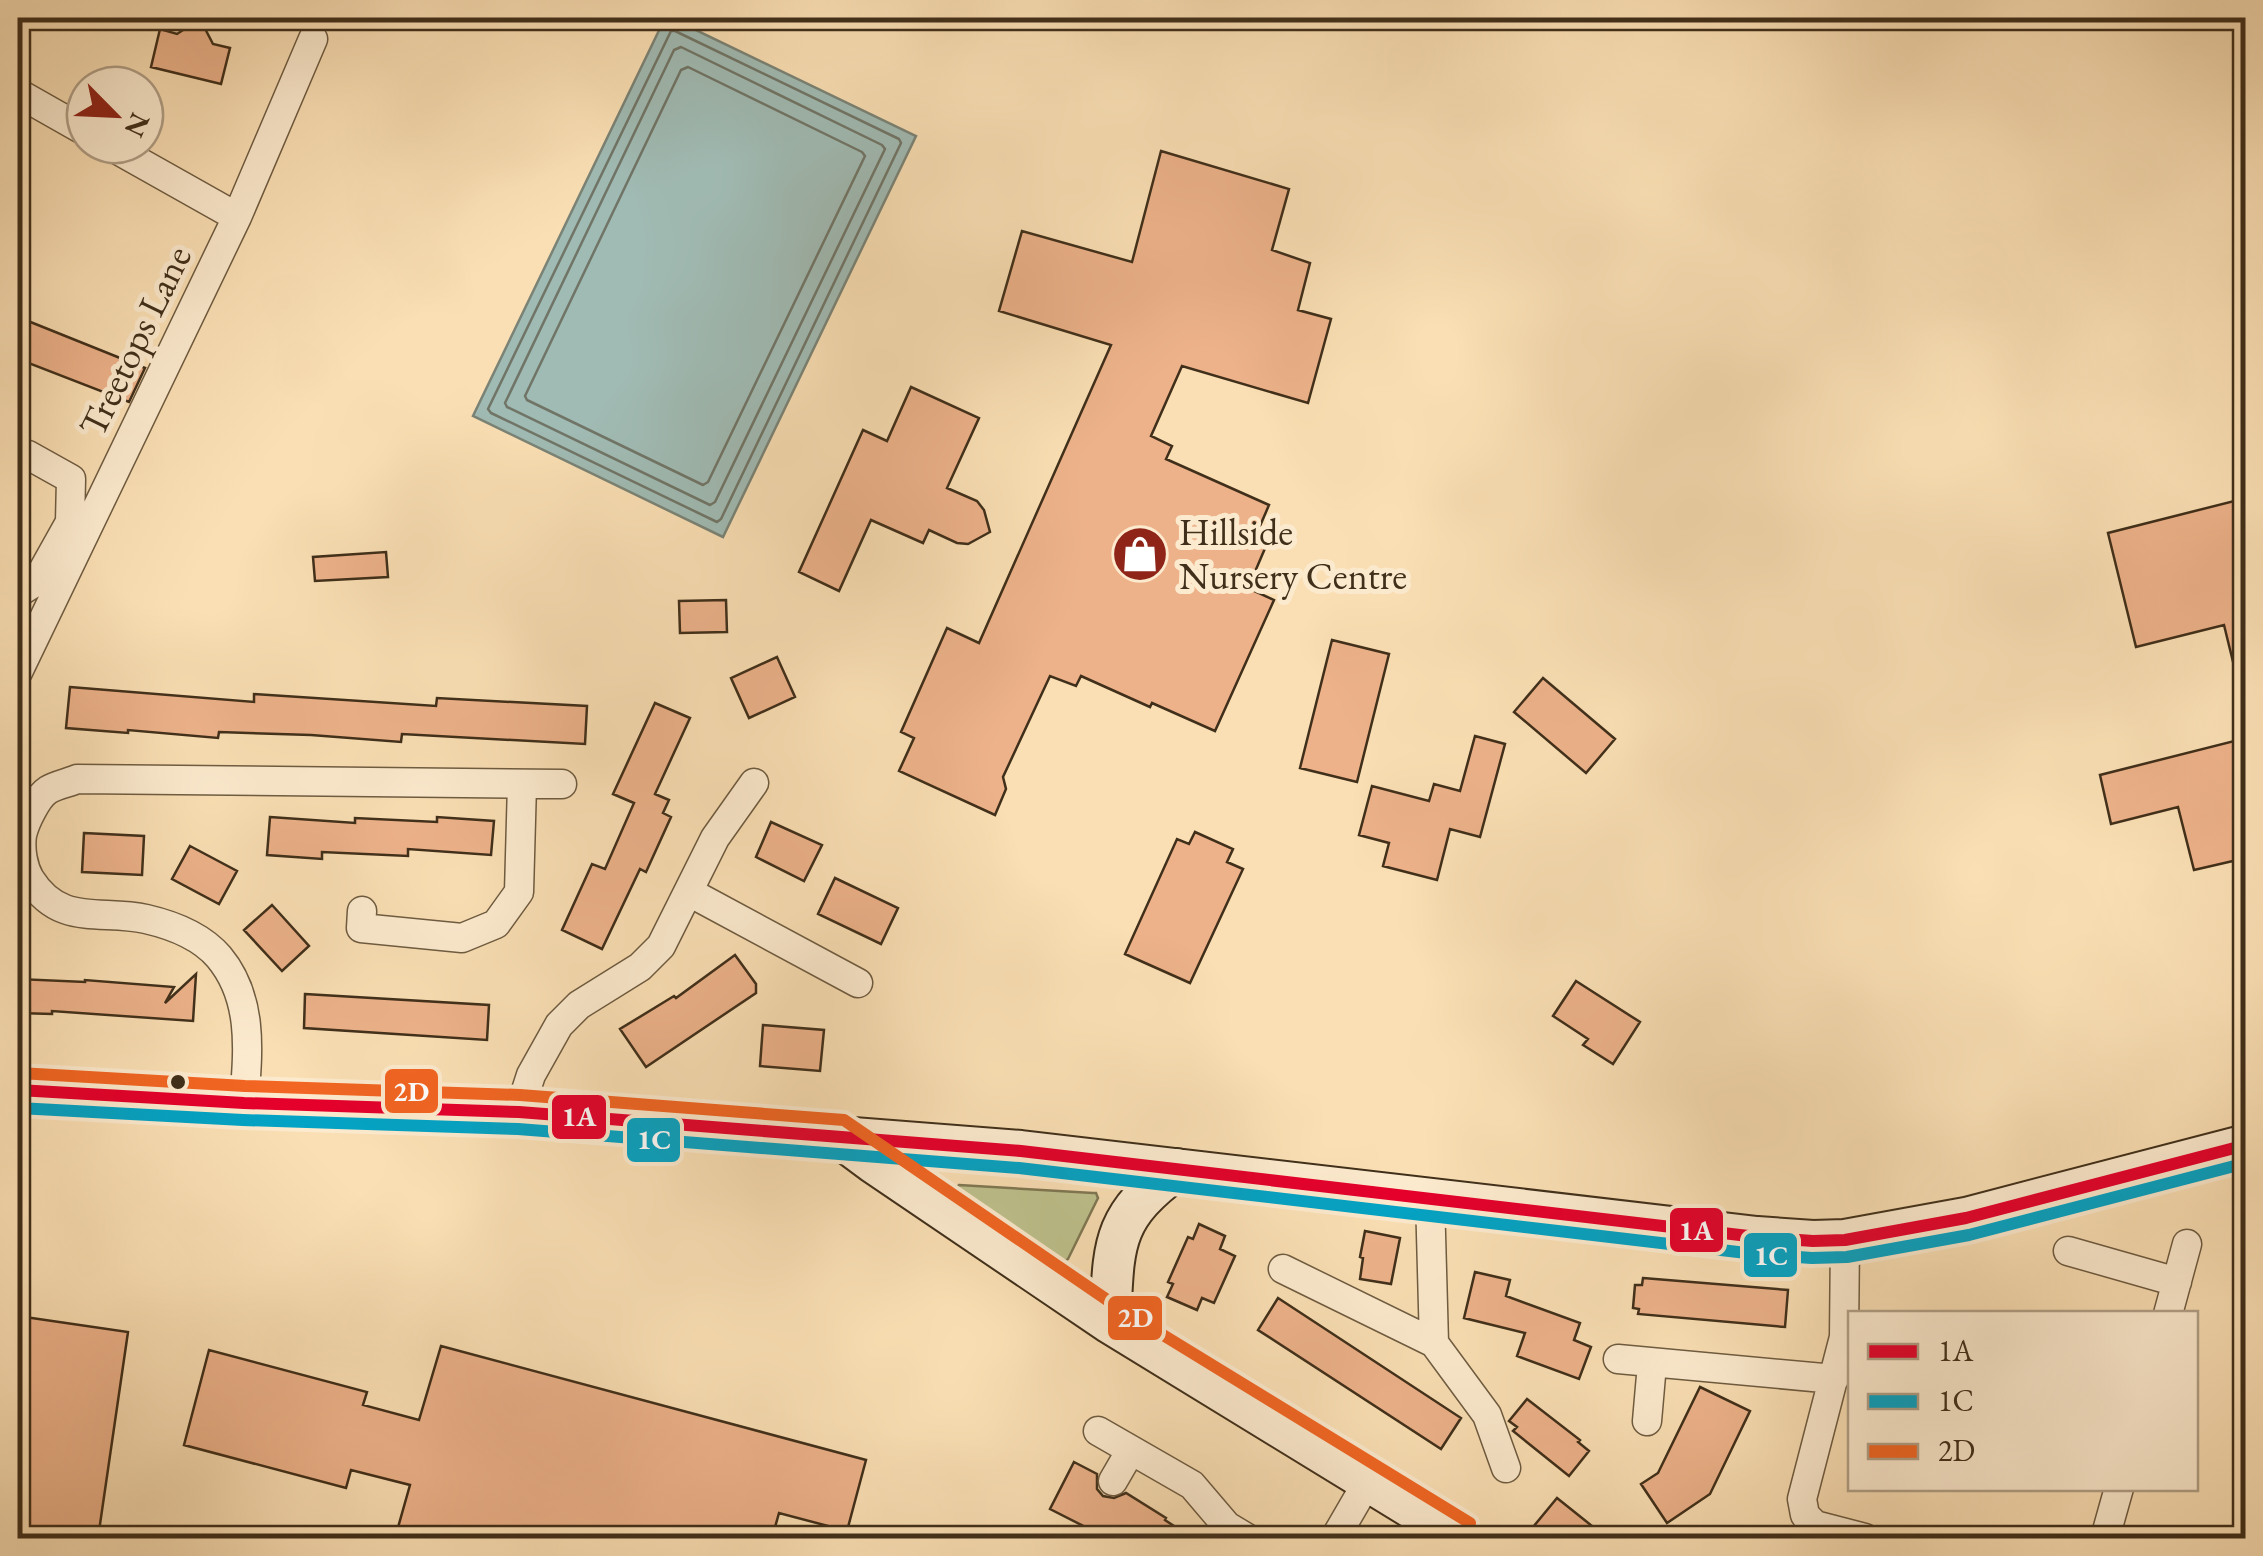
<svg xmlns="http://www.w3.org/2000/svg" width="2263" height="1556" font-family="'EB Garamond',serif">
	<rect width="100%" height="100%" fill="#fadfb4"/>
	<filter id="stains"><feTurbulence type="fractalNoise" baseFrequency=".002" numOctaves="4"/><feColorMatrix values="0 0 0 0 .2 0 0 0 0 .09 0 0 0 0 .02 0 0 0 .5 -.17"/></filter>
	<radialGradient id="worn" r=".72"><stop offset=".6" stop-color="#630" stop-opacity="0"/><stop offset="1" stop-color="#630" stop-opacity=".3"/></radialGradient>
	<path fill="#bec28d" stroke="#7f7854" stroke-width="2.5" d="M959 1185 1093 1193H1096L1098 1198 1068 1259 1060 1264 952 1192Z"/>
	<path fill="#a0bbb4" stroke="#7a8376" stroke-width="2.5" d="M665 18H671L916 136 723 537 473 416Z"/>
	<g fill="none" stroke-linecap="round" stroke-linejoin="round">
		<path stroke="#707567" stroke-width="2.5" d="M671 31H675L899 139 901 143 721 519 717 522 491 413 488 409Z
			M681 47 882 145 885 149 715 502 710 505 507 407 505 403 674 50Z
			M688 67 862 152 865 156 708 482 703 485 527 400 525 396 681 70Z"/>
	</g>
	<path fill="#edb28a" stroke="#402f1a" stroke-width="2.5" d="M200 19 213 44 230 48 221 84 151 67 160 29 177 34Z
		M1161 151 1289 189 1272 250 1310 263 1298 310 1331 319 1308 403 1182 366 1151 436 1172 446 1166 459 1269 505 1257 533 1269 539 1248 588 1274 600 1215 731 1152 703 1150 707 1081 676 1076 686 1050 676 1003 777 1006 789 995 815 899 771 914 738 901 732 947 628 979 643 1111 345 999 311 1022 231 1132 262Z
		M18 317 145 368 129 402 18 359Z
		M911 387 979 418 947 488 977 501 984 510 990 532 968 544 957 543 929 530 923 543 871 520 839 591 799 572 863 430 887 441Z
		M2246 498V673L2236 674 2224 625 2136 647 2108 533Z
		M386 552 388 577 315 581 313 557Z
		M726 600 727 632 680 633 679 601Z
		M1332 640 1389 654 1357 782 1300 768Z
		M777 657 795 697 749 718 731 678Z
		M1543 678 1615 739 1586 773 1514 712Z
		M70 687 254 702V694L436 706 437 698 587 706 585 744 402 734 401 742 311 735 219 732 218 738 128 730V733L66 728Z
		M655 703 690 718 655 794 669 800 663 813 671 817 646 872 640 869 602 949 562 930 592 864 605 869 634 803 613 794Z
		M1475 736 1505 744 1480 837 1450 829 1437 880 1383 866 1389 843 1359 835 1372 786 1429 801 1434 784 1460 791Z
		M2246 738V858L2194 870 2178 807 2111 824 2100 775Z
		M270 817 355 823V818L437 822V817L494 821 491 855 408 849V856L322 852V859L267 855Z
		M771 822 822 845 804 881 756 857Z
		M1195 832 1233 849 1227 862 1243 869 1190 983 1125 954 1177 839 1189 844Z
		M84 833 144 836 142 875 82 872Z
		M190 846 237 871 219 904 172 879Z
		M835 878 898 908 881 944 818 914Z
		M272 905 309 946 282 971 244 930Z
		M735 955 756 984V993L646 1067 620 1029 674 996 676 998Z
		M196 974 193 1021 52 1011V1014L18 1013V979L85 982V980L174 987 165 1003Z
		M1576 981 1640 1022 1613 1064 1583 1045 1588 1039 1553 1016Z
		M305 994 489 1005 487 1040 304 1028Z
		M763 1025 824 1030 820 1071 760 1066Z
		M1199 1224 1225 1236 1220 1249 1235 1256 1214 1303 1202 1298 1197 1310 1167 1297 1173 1284 1168 1282 1188 1237 1193 1239Z
		M1365 1231 1400 1238 1391 1284 1360 1279 1363 1258 1360 1257Z
		M1475 1272 1510 1280 1506 1296 1580 1323 1574 1340 1591 1347 1579 1379 1517 1356 1525 1333 1464 1318Z
		M1643 1278 1788 1290 1785 1327 1638 1314 1639 1309 1633 1308 1635 1285H1642Z
		M1278 1298 1461 1418 1441 1449 1258 1330Z
		M18 1316 128 1332 98 1538H18Z
		M441 1346 866 1460 847 1531 779 1513 772 1538H395L410 1485 351 1470 346 1488 184 1445 209 1350 367 1392 363 1405 419 1420Z
		M1700 1387 1750 1411 1710 1494 1667 1523 1641 1484 1658 1473Z
		M1527 1399 1580 1440 1578 1442 1589 1451 1569 1476 1513 1431 1517 1427 1509 1421Z
		M1074 1462 1097 1474V1489L1103 1496 1114 1498 1126 1493 1166 1518 1165 1520 1192 1538H1107L1050 1509Z
		M1557 1498 1607 1538H1524Z"/>
	<g fill="none" stroke-linecap="round" stroke-linejoin="round">
		<g stroke="#6e5b40" stroke-width="31">
			<path id="street" d="M18 93 85 131
				M109 145 237 217
				M18 453 28 455 71 479 70 522 37 581 18 593
				M18 672 237 217 313 39
				M689 892 858 983
				M362 911 361 928 462 938 496 924 519 892 522 784
				M244 1103C248 1052 254 999 219 957 201 936 172 925 146 919 100 909 60 927 30 879 23 867 20 850 22 835 25 822 37 797 48 790 56 785 68 783 77 779L562 784
				M519 1112 531 1075 559 1025 579 1005 640 967 661 946 715 838 754 783
				M1430 1198 1434 1343
				M1845 1240 1844 1337 1802 1499 1805 1515 1815 1525 1865 1538
				M2068 1251 2177 1282
				M1283 1269 1434 1343 1487 1415 1506 1468
				M2168 1314 2187 1244
				M1618 1359 1834 1379
				M1647 1421 1652 1364
				M1098 1431 1192 1485 1227 1526 1247 1538
				M1113 1481 1131 1450
				M1335 1538 1368 1481
				M2105 1538 2119 1488"/>
		</g>
		<g stroke="#402f1a" stroke-width="44">
			<path id="secondary" d="M18 1090 244 1103 519 1112 1021 1151 1757 1237 1813 1241 1845 1240 1966 1218 2246 1145
				M839 1137 874 1163 1110 1323 1461 1538
				M1110 1323C1114 1245 1110 1218 1177 1169"/>
		</g>
		<use href="#street" stroke="#fceace" stroke-width="28"/>
		<use href="#secondary" stroke="#fceace" stroke-width="40"/>
		<g stroke="#fceace" stroke-width="20">
			<path id="bus-1" d="M18 1090 244 1103 519 1112 1021 1151 1757 1237 1813 1241 1845 1240 1966 1218 2246 1145"/>
		</g>
		<g stroke="#fceace" stroke-width="20">
			<path id="bus-2" d="M18 1108 243 1120 518 1129 1019 1168 1755 1254 1812 1258 1847 1257 1969 1235 2246 1163"/>
		</g>
		<g stroke="#fceace" stroke-width="20">
			<path id="bus-3" d="M19 1073 245 1086 520 1095 844 1120 1119 1308 1470 1523"/>
		</g>
		<use href="#bus-1" stroke="#e4002b" stroke-width="12"/>
		<use href="#bus-2" stroke="#03a3c5" stroke-width="12"/>
		<use href="#bus-3" stroke="#f26522" stroke-width="12"/>
	</g>
	<defs>
		<g id="shop-disc" transform="scale(2.875)"><circle r="9.5" fill="#8f2418" stroke="#fceace"/><path d="M-5-2.5h2.3a2.7 3.5 0 0 1 5.4 0H5L5.5 6h-11ZM-1.5-2.5h3a1.5 2.3 0 0 0-3 0Z" fill="#fff"/></g>
	</defs>
	<g fill-rule="evenodd">
		<use href="#shop-disc" x="1140" y="554"/>
	</g>
	<circle fill="#402f1a" stroke="#fceace" stroke-width="4" cx="178" cy="1082" r="9"/>
	<g text-anchor="middle" stroke-width="10" stroke-linejoin="round" paint-order="stroke">
		<g font-size="38" fill="#402f1a" stroke="#fceace">
			<text transform="translate(135 341) rotate(-64)" y="13">Treetops Lane</text>
		</g>
		<g font-size="38" fill="#402f1a" stroke="#fceace" text-anchor="start">
			<text x="1179" y="545">Hillside<tspan x="1179" dy="44">Nursery Centre</tspan></text>
		</g>
	</g>
	<g stroke="#fceace" stroke-width="4">
		<rect x="383" y="1067" width="57" height="48" rx="10" fill="#f26522"/>
		<rect x="550" y="1093" width="58" height="48" rx="10" fill="#e4002b"/>
		<rect x="625" y="1116" width="57" height="48" rx="10" fill="#03a3c5"/>
		<rect x="1668" y="1206" width="57" height="48" rx="10" fill="#e4002b"/>
		<rect x="1742" y="1231" width="57" height="48" rx="10" fill="#03a3c5"/>
		<rect x="1106" y="1294" width="58" height="48" rx="10" fill="#f26522"/>
	</g>
	<g font-size="28" text-anchor="middle" font-weight="bold" fill="#fff">
		<text x="411" y="1101">2D</text>
		<text x="579" y="1126">1A</text>
		<text x="654" y="1149">1C</text>
		<text x="1696" y="1240">1A</text>
		<text x="1771" y="1265">1C</text>
		<text x="1135" y="1327">2D</text>
	</g>
	<rect width="2263" height="1556" fill="none" stroke="#fadfb4" stroke-width="60"/>
	<rect x="20" y="20" width="2223" height="1516" fill="none" stroke="#402f1a" stroke-width="5"/>
	<rect x="30" y="30" width="2203" height="1496" fill="none" stroke="#402f1a" stroke-width="2.5"/>
	<rect x="1848" y="1311" width="350" height="180" fill="#fceace" stroke="#b19f86" stroke-width="2.5"/>
	<rect x="1868" y="1344" width="50" height="15" fill="#e4002b" stroke="#b19f86" stroke-width="2.5"/>
	<text x="1938" y="1361" font-size="30" fill="#402f1a">1A</text>
	<rect x="1868" y="1394" width="50" height="15" fill="#03a3c5" stroke="#b19f86" stroke-width="2.5"/>
	<text x="1938" y="1411" font-size="30" fill="#402f1a">1C</text>
	<rect x="1868" y="1444" width="50" height="15" fill="#f26522" stroke="#b19f86" stroke-width="2.5"/>
	<text x="1938" y="1461" font-size="30" fill="#402f1a">2D</text>
	<g transform="translate(115 115) rotate(114)"><circle r="48" fill="#fceace" stroke="#b19f86" stroke-width="2.5"/>
	<path d="M0-8L18 38L0 25L-18 38Z" fill="#8f2418"/>
	<text y="-15" font-size="28" font-weight="bold" text-anchor="middle" fill="#402f1a">N</text>
	</g>
	<rect width="100%" height="100%" filter="url(#stains)"/>
	<rect width="100%" height="100%" fill="url(#worn)"/>
</svg>
